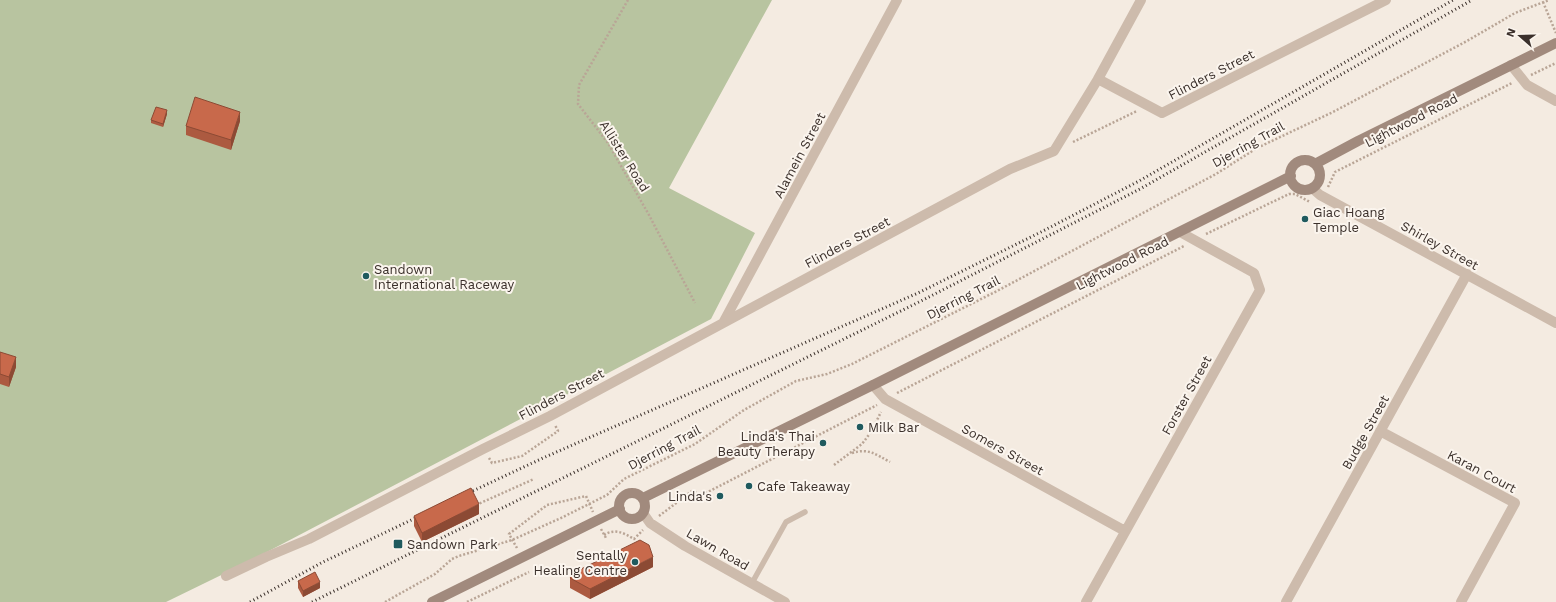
<svg xmlns="http://www.w3.org/2000/svg" width="1556" height="602" font-family="'Work Sans',sans-serif">
	<rect width="100%" height="100%" fill="#f4ebe1"/>
	<path fill="#b8c4a0" d="M0 0H772L669 188 755 233 711 319 248 562 166 602H0Z"/>
	<g fill="none" stroke-linecap="round" stroke-linejoin="round">
		<path stroke="#b9a596" stroke-width="2.5" stroke-dasharray="2 2" stroke-linecap="butt" d="M628 0 579 85 578 104 608 143 649 215 695 303
			M1543 2 1556 33
			M1531 75 1556 63
			M1073 142 1137 111
			M1328 187 1335 172 1512 83
			M1206 234 1289 194H1295L1310 202
			M897 393 1184 246
			M852 453C869 448 875 454 890 462
			M489 458 492 463 522 456 558 431 555 425
			M834 465 862 444 871 432 881 412
			M476 505 534 479
			M659 516 692 491 702 495 877 405
			M601 529 606 538
			M604 535C615 528 624 533 634 539L643 530
			M517 548 509 534 547 505 586 496 593 512
			M385 602 435 574 452 559 459 556 512 540 561 518 607 495 624 479 695 444 744 410 796 381 827 374 852 364 997 291 1216 174 1257 148 1333 112 1467 41 1515 13 1549 0
			M467 602 529 572"/>
		<path stroke="#cdbbac" stroke-width="5.5" d="M752 583 786 522 805 512"/>
		<path stroke="#cdbbac" stroke-width="10" d="M1511 65 1527 85 1556 101
			M1098 79 1141 0
			M1312 188 1320 195 1556 323
			M723 323 897 0
			M873 385 885 399 1125 531
			M1380 431 1515 503 1461 602
			M643 513 650 523 685 546 785 602
			M226 576 266 557 309 539 483 449 550 416 1010 169 1054 151 1098 79 1162 113 1386 0
			M1086 602 1260 290 1254 273 1180 232
			M1286 602 1467 274"/>
		<path stroke="#a18a7d" stroke-width="10" d="M1290 175a15 15 0 1 1 30 0a15 15 0 1 1-30 0Z
			M1315 164 1358 141 1556 43
			M619 506a13 13 0 1 1 26 0a13 13 0 1 1-26 0Z
			M643 498 873 385 1291 176
			M432 602 620 509"/>
		<path stroke="#3b302b" stroke-width="3" stroke-dasharray="1 3" stroke-linecap="butt" d="M462 496 543 458 918 293 1041 232 1139 181 1453 0
			M250 602 323 562 424 514
			M312 602 923 300 1140 189 1472 0"/>
	</g>
	<path fill="#ac5a40" d="M167 114 163 127 151 123V120Z
		M240 121 231 150 186 135V126Z
		M0 352 16 367 9 387 0 384Z
		M479 514 422 542 414 526V516Z
		M653 567 590 599 570 588V578Z
		M298 581 320 588 303 597 298 588Z"/>
	<path fill="#8c4a34" d="M167 110V114L163 127V124Z
		M240 112V121L231 150V140Z
		M16 357V367L9 387V377Z
		M479 504V514L422 542V533Z
		M653 557V567L590 599V589Z
		M320 582V588L303 597V591Z"/>
	<path fill="#c8694b" stroke="#8c4a34" d="M195 97 240 112 231 140 186 126Z
		M156 107 167 110 163 124 151 120Z
		M0 352 16 357 9 377 0 374Z
		M471 488 479 504 422 533 414 516Z
		M640 540 649 545 653 557 590 589 570 578 575 572Z
		M315 572 320 582 303 591 298 581Z"/>
	<g fill="#1f5a5e" stroke="#fbf5ee" stroke-width="1.5">
		<circle cx="1305" cy="219" r="4"/>
		<circle cx="366" cy="276" r="4"/>
		<circle cx="860" cy="427" r="4"/>
		<circle cx="823" cy="443" r="4"/>
		<circle cx="749" cy="486" r="4"/>
		<circle cx="720" cy="496" r="4"/>
		<rect x="393" y="539" width="10" height="10" rx="2"/>
		<circle cx="635" cy="562" r="4"/>
	</g>
	<g text-anchor="middle" stroke-width="4" stroke-linejoin="round" paint-order="stroke">
		<g font-size="13" fill="#3b302b" stroke="#fbf5ee">
			<text transform="translate(1211 74) rotate(-27)" y="5">Flinders Street</text>
			<text transform="translate(1411 120) rotate(-27)" y="5">Lightwood Road</text>
			<text transform="translate(1248 144) rotate(-29)" y="5">Djerring Trail</text>
			<text transform="translate(799 155) rotate(-62)" y="5">Alamein Street</text>
			<text transform="translate(625 156) rotate(58)" y="5">Allister Road</text>
			<text transform="translate(847 242) rotate(-28)" y="5">Flinders Street</text>
			<text transform="translate(1440 245) rotate(29)" y="5">Shirley Street</text>
			<text transform="translate(1122 263) rotate(-27)" y="5">Lightwood Road</text>
			<text transform="translate(963 297) rotate(-27)" y="5">Djerring Trail</text>
			<text transform="translate(561 394) rotate(-28)" y="5">Flinders Street</text>
			<text transform="translate(1186 395) rotate(-61)" y="5">Forster Street</text>
			<text transform="translate(1365 432) rotate(-61)" y="5">Budge Street</text>
			<text transform="translate(664 447) rotate(-28)" y="5">Djerring Trail</text>
			<text transform="translate(1003 449) rotate(29)" y="5">Somers Street</text>
			<text transform="translate(1482 471) rotate(28)" y="5">Karan Court</text>
			<text transform="translate(718 549) rotate(30)" y="5">Lawn Road</text>
		</g>
		<g font-size="13" fill="#3b302b" stroke="#fbf5ee" text-anchor="start">
			<text x="1313" y="217">Giac Hoang<tspan x="1313" dy="15">Temple</tspan></text>
			<text x="374" y="274">Sandown<tspan x="374" dy="15">International Raceway</tspan></text>
			<text x="868" y="432">Milk Bar</text>
			<text x="815" y="441" text-anchor="end">Linda's Thai<tspan x="815" dy="15">Beauty Therapy</tspan></text>
			<text x="757" y="491">Cafe Takeaway</text>
			<text x="712" y="501" text-anchor="end">Linda's</text>
			<text x="407" y="549">Sandown Park</text>
			<text x="627" y="560" text-anchor="end">Sentally<tspan x="627" dy="15">Healing Centre</tspan></text>
		</g>
	</g>
	<g transform="translate(1520 36) rotate(290)" stroke="#fbf5ee" stroke-width="3" paint-order="stroke">
	<path d="M0-3L7 15L0 10L-7 15Z" fill="#3b302b"/>
	<text y="-6" font-size="11" font-weight="bold" text-anchor="middle" fill="#3b302b">N</text>
	</g>
</svg>
